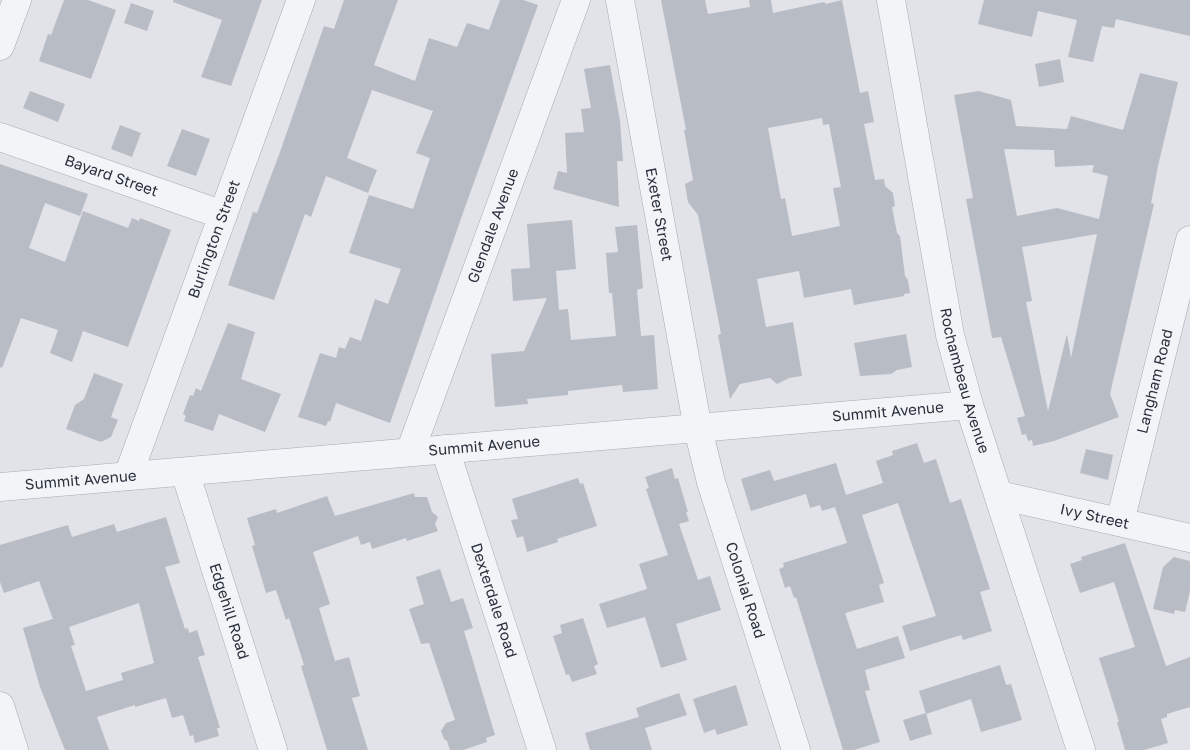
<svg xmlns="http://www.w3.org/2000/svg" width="1190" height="750" font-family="'Golos Text',sans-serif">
	<rect width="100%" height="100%" fill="#e1e3e8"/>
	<path fill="#b8bcc4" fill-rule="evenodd" d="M64 0H88L116 10 91 79 39 61 48 34 51 35Z
		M173 0H262L231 86 201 77 222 20 173 2Z
		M344 0H398L374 65 415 81 429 38 457 47 467 23 489 30 500 0H523L538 5 464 210 390 423 336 403 330 422 328 421 326 426 298 417 320 353 336 358 339 347 345 349 350 337 361 341 375 299 388 304 401 269 349 253 369 195 413 209 430 158 416 153 433 111 372 90 347 158 377 170 368 193 326 176 311 217 305 214 274 300 228 285 253 212 257 213 280 152 324 26 334 29Z
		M661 0H705L708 14 750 7 749 0H771L773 13 824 2 826 4 842 0 860 93 868 91 874 122 864 124 875 180 884 179 885 186 893 193 895 206 892 207 897 233 900 236 905 276 908 280 910 293 904 294V296L854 305 851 289 804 298 799 271 757 279 766 327 793 322 802 376 789 378 777 384 770 378 740 384 730 399 718 335 721 334 698 215 688 202 685 184 693 180 684 130H686ZM822 118 823 125 829 124 841 187 833 188 840 226 792 236 785 198 781 199 768 128Z
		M984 0H1190V36L1116 19 1114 28 1102 26 1093 62 1068 57 1077 20 1038 11 1032 37 978 24Z
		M131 3 154 11 147 31 124 23Z
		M1060 59 1064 82 1039 87 1035 64Z
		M610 65 620 121 623 161H617L619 207 553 189 558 171 567 173 565 133 584 132 581 109 591 108 584 69Z
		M1140 73 1178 82 1158 166 1151 203 1154 204 1110 394 1119 417 1054 441 1033 446 1032 440 1028 441 1026 434 1022 435 1017 418 1025 416 1001 337 992 338 966 199 973 198 954 95 979 91 1011 100 1016 126 1067 129 1071 116 1123 130ZM1004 149 1054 150 1055 167 1094 165 1092 172 1108 176 1099 219 1057 208 1017 216ZM1097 234 1071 358 1067 334 1048 411 1026 302 1032 301 1022 247Z
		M30 91 65 104 58 122 23 108Z
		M120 125 141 133 132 157 111 149Z
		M182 129 210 139 196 176 167 166Z
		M0 164 88 194 80 216 45 203 29 248 65 262 83 211 128 228 132 218 139 221 140 218 171 230 128 347 83 331 72 362 50 353 58 330 21 318 2 368 0 367Z
		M572 220 576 269 556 271 559 310 568 309 571 340 616 336 612 293H609L606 253 618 252 615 227 637 225 643 288 637 290 641 336 654 335 658 389 623 392 622 385 568 391V395L527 399 528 404 495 407 491 354 524 351 547 298 513 301 511 269 530 268 527 224Z
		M228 323 255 332 241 379 281 394 265 432 219 414 213 431 184 421 186 416 183 414 190 395 193 396 196 388 201 391Z
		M906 334 912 367 897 370 891 374 860 376 854 343Z
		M94 373 123 384 111 417 118 420 111 437 101 442 66 429 75 405 84 399Z
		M917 443 924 463 936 459 950 503 961 499 990 589 980 592 992 631 963 640 961 635 910 651 902 626 936 616 898 503 862 515 884 583 879 585 884 602 845 613 857 649 898 636 905 658 865 670 870 690 865 691 880 742 854 750H843L796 597 794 598 790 586 785 588 779 569 784 567 783 563 847 543 835 507 822 511 820 505 810 508 806 494 751 511 741 479 770 470 774 481 836 463 846 495 883 483 876 461 893 455 892 451Z
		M1086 449 1113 455 1108 480 1080 473Z
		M672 468 675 479 678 478 688 512H686L689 521 679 524 698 580 710 576 721 610 676 624 687 660 661 668 645 617 607 628 599 604 647 589 639 564 668 555 646 489 649 488 645 477Z
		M578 478 580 484 583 483 597 526 557 539 558 542 527 552 523 536 517 538 511 520 518 519 512 499Z
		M414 493 415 497H427L432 512 438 517 435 524 438 531 407 541 406 538 372 549 370 542 361 545 358 536 313 552 330 604 319 608 335 661 349 657 360 696 352 698 368 750H327L301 666 304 665 289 618 286 620 276 590 266 593 252 546 255 545 247 518 276 509 277 513 327 496 335 516Z
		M166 517 180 563 165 567 185 629 188 628 189 633 197 630 205 655 198 657 220 728H217L219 736 195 743 193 735 190 736 183 715 172 718 166 698 135 707V705L97 717 109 750H65L40 687 23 628 53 619 39 581 4 593 0 582V545L68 525 72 537 114 524 117 532ZM139 603 154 663 121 673 123 680 86 691 71 646 75 645 69 627Z
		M1125 543 1166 666 1190 657V707L1167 714V717L1161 719 1168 743 1144 750H1125L1117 722H1119L1099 658 1135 647 1114 582 1080 593 1070 564 1082 560 1081 557Z
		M1174 557 1190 561V591L1185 612 1175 610 1174 614 1153 609 1163 567Z
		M440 569 451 602 463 598 473 628 464 631 495 735 486 738 487 742 463 750H450L447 741 444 739 441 731 446 723 455 720 429 643 421 644 409 609 424 604 416 577Z
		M583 618 598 664 594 666 597 674 572 682 569 674 566 675 553 636 562 633 560 625Z
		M1000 665 1006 685 1011 684 1022 720 981 732 971 699 926 714 919 691Z
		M736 685 748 725 717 735 715 729 704 733 693 699Z
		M679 693 687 715 645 728 652 750H590L585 733 639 717 636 708Z
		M926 713 932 734 910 741 903 720Z"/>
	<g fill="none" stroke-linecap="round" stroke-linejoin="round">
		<g stroke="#a6aab2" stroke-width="29">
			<g id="minor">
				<path id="s1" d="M620 0 698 429 711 482 796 750"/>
				<path d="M0 46 17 0"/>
				<path id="s2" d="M0 137 223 215"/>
				<path id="s3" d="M445 449 542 750"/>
				<path id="s4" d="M410 452 576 0"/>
				<path id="s5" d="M185 472 273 750"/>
				<path id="s6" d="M128 476 301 0"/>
				<path id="s7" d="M0 487 969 405"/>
				<path id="s8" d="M999 495 1190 538"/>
				<path id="s9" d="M1120 522 1190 240"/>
				<path d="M0 706 14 750"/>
			</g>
		</g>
		<g stroke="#a6aab2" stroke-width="29">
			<g id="tertiary">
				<path id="s10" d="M891 0 950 335 969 405 1081 750"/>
			</g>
		</g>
		<use href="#minor" stroke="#f3f4f7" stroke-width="28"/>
		<use href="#tertiary" stroke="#f3f4f7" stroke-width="28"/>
	</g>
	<g text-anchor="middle" stroke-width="4" stroke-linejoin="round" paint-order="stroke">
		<g font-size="15" fill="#2a313e" stroke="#f0f2f6">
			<text dy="5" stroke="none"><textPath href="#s2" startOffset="118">Bayard Street</textPath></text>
			<text dy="5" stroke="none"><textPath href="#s1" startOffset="218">Exeter Street</textPath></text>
			<text dy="5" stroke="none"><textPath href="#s4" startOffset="241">Glendale Avenue</textPath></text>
			<text dy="5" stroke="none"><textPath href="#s6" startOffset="252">Burlington Street</textPath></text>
			<text dy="5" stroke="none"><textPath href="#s10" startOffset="388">Rochambeau Avenue</textPath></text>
			<text dy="5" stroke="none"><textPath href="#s9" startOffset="145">Langham Road</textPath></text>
			<text dy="5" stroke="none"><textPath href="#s7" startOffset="891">Summit Avenue</textPath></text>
			<text dy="5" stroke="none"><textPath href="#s7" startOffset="486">Summit Avenue</textPath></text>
			<text dy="5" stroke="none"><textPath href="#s7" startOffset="81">Summit Avenue</textPath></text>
			<text dy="5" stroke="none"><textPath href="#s8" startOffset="98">Ivy Street</textPath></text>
			<text dy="5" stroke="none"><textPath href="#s1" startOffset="604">Colonial Road</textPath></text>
			<text dy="5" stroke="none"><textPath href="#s3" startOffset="159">Dexterdale Road</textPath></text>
			<text dy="5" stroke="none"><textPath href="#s5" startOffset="146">Edgehill Road</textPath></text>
		</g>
	</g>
</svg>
